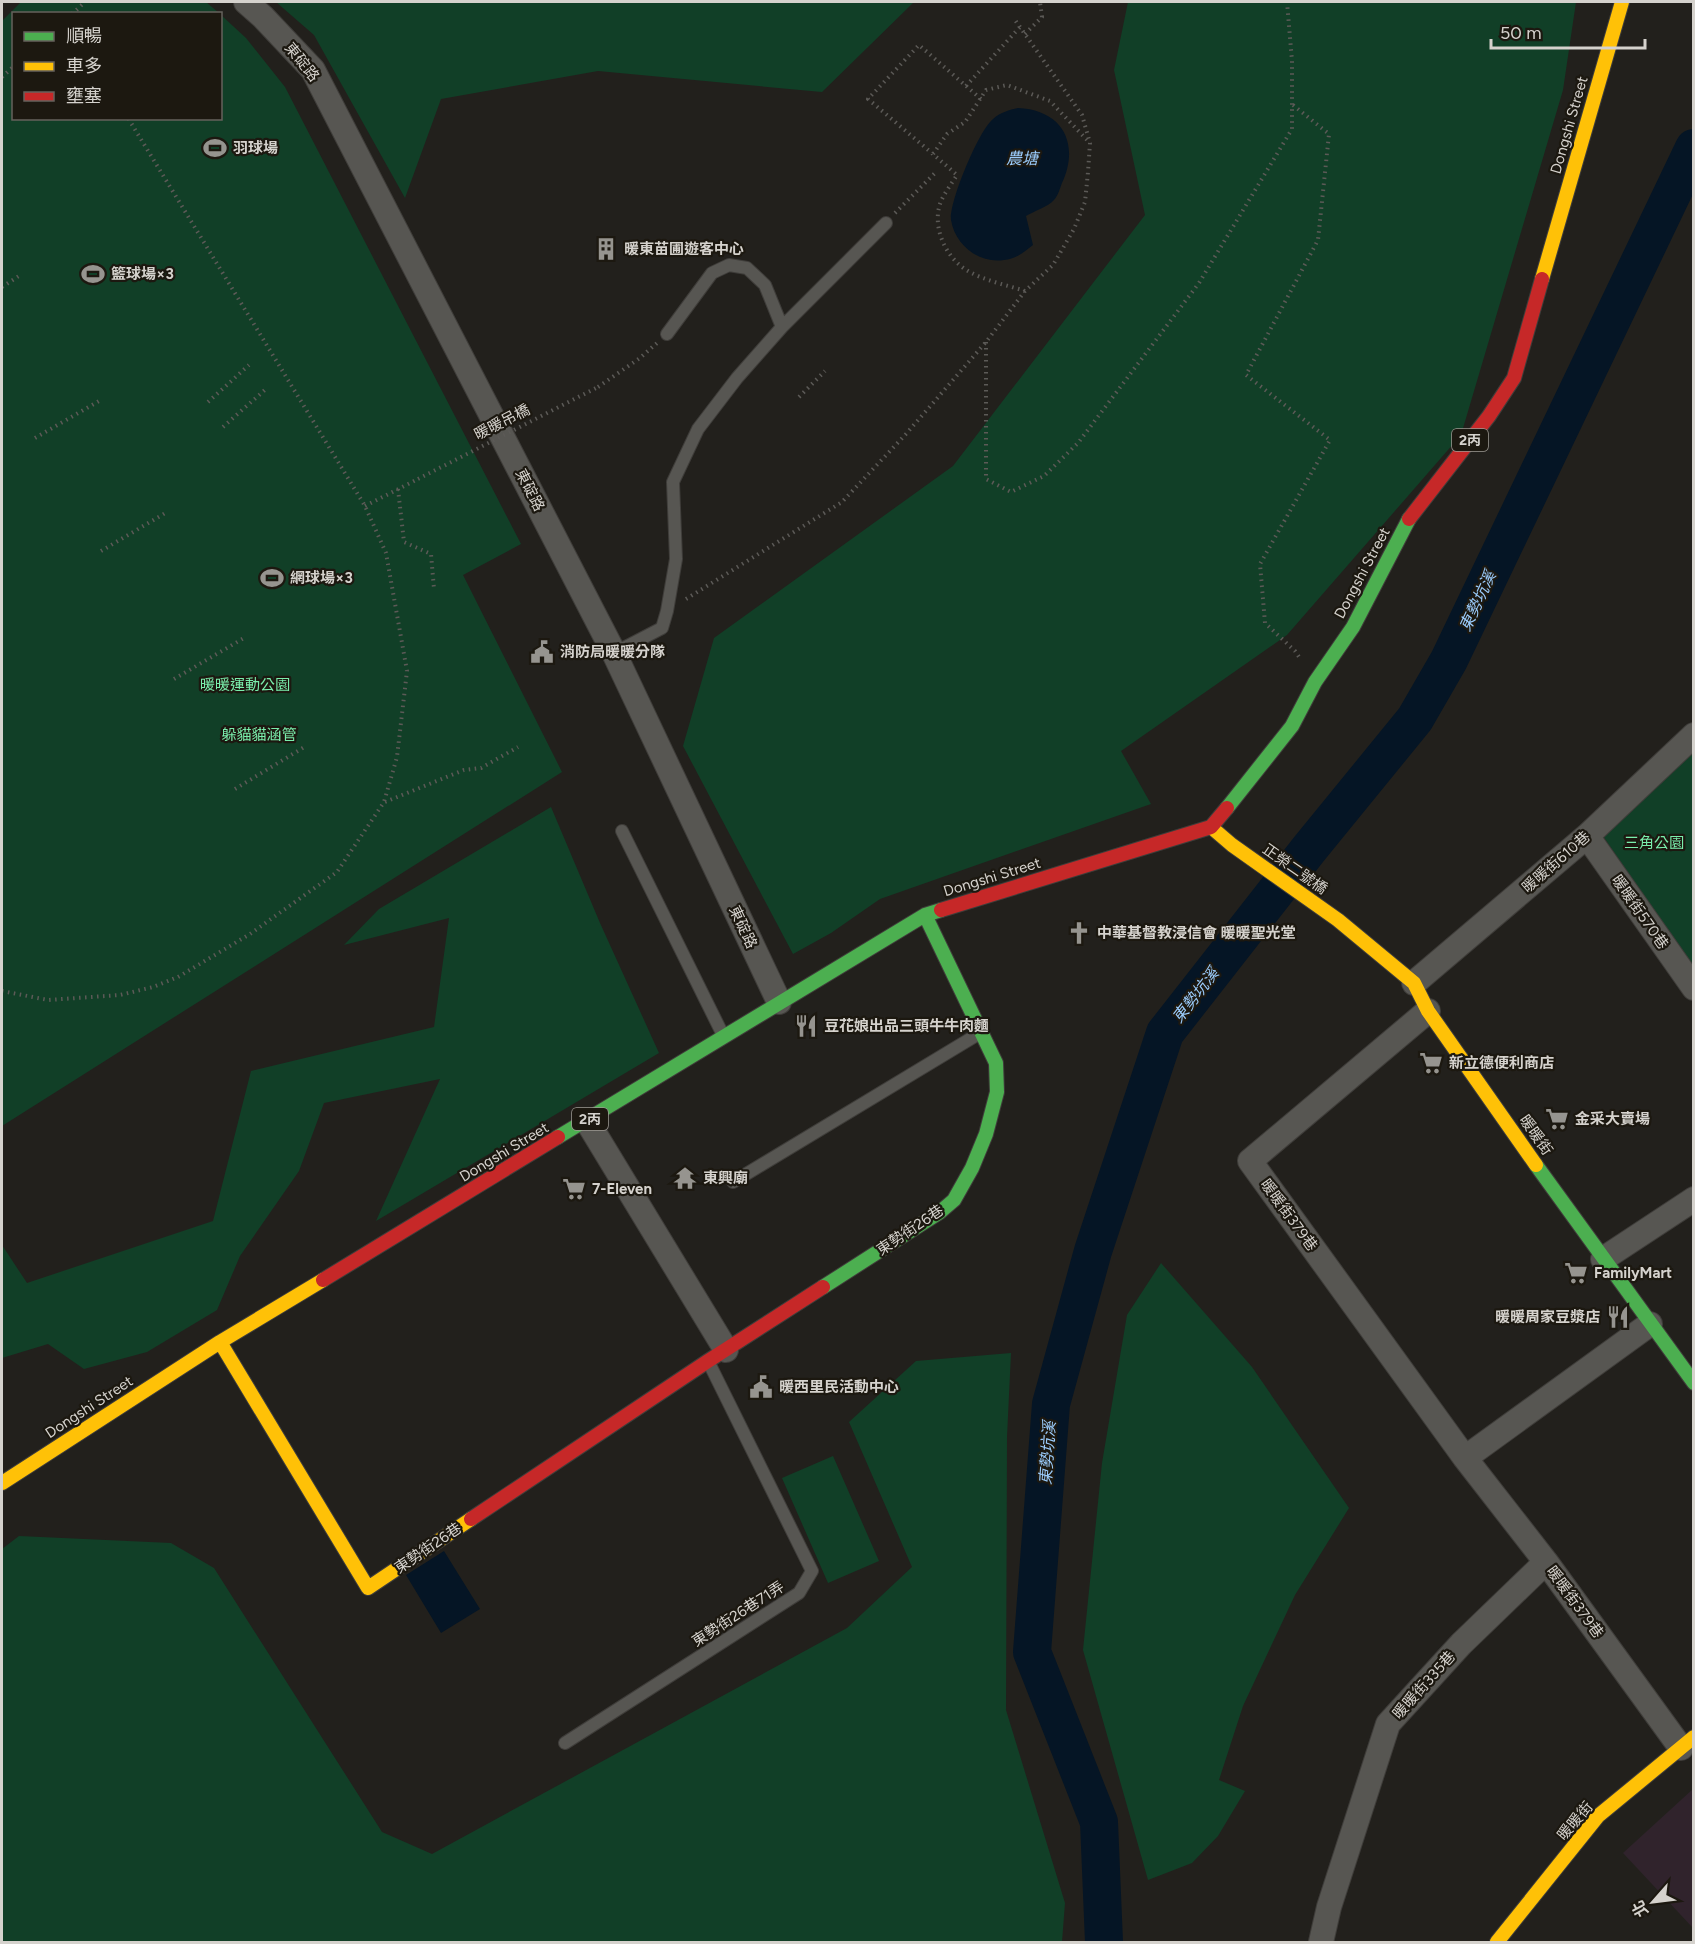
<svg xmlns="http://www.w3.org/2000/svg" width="1695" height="1944" font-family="Figtree,'Noto Sans TC',sans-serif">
	<rect width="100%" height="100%" fill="#22201c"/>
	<path fill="#30232c" d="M1693 1789V1928L1623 1853Z"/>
	<path fill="#113f27" d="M21 2H206L219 13 14 14V118H220L221 15 246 38 285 87 521 544 463 575 562 772 2 1126V21Z
		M276 2H914L822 92 598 71 441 99 405 198 314 35Z
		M1128 2H1576L1563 90 1461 435 1287 635 1121 751 1151 804 880 899 831 933 793 954 683 746 714 638 953 466 1145 215 1114 70Z
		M1693 752V969L1603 836Z
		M551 807 600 923 659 1053 376 1221 440 1079 324 1103 299 1171 240 1256 217 1310 147 1352 84 1369 48 1344 2 1358V1245L27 1283 213 1221 251 1071 434 1027 449 918 344 945 379 909Z
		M1161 1263 1252 1367 1349 1508 1295 1595 1243 1706 1219 1780 1245 1791 1218 1836 1192 1863 1148 1880 1083 1650 1102 1463 1127 1315Z
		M1011 1353 1007 1437 1006 1710 1065 1903 1062 1942H2V1549L19 1536 171 1543 214 1568 382 1832 432 1854 847 1628 912 1567 849 1422 916 1361Z
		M833 1456 879 1561 828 1583 782 1478Z"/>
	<path fill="#051525" d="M1018 108C1063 110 1080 144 1062 183 1060 188 1058 196 1054 200 1048 207 1034 211 1026 216L1033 245C1024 252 1016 259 1004 260 979 264 955 245 951 220 949 202 979 130 993 119 1001 112 1009 110 1018 108Z
		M444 1551 480 1609 441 1633 406 1575Z"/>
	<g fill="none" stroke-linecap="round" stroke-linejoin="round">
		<path stroke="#051525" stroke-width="38" d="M1104 1942 1099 1822 1032 1652 1051 1404 1093 1251 1165 1033 1309 849 1415 719 1449 660 1694 148"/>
		<g stroke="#3f3d3a" stroke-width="14">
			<path id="lane" d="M667 334 712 273 729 265 747 268 765 285 782 327
				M614 653 662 628 667 611 676 559 673 482 698 429 737 378 782 327 886 223
				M622 831 723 1035
				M733 1182 980 1033
				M565 1743 799 1593 812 1571 709 1363"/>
		</g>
		<g stroke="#3f3d3a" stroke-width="26">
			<path id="street" d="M246 2 263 17 313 70 614 653 779 1002
				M1587 836 1694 988
				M1414 983 1587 836 1694 735
				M1428 1011 1250 1161 1465 1458 1546 1562 1681 1748
				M587 1121 726 1350
				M1603 1259 1694 1199
				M1465 1458 1650 1324
				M1321 1942 1329 1907 1388 1724 1461 1644 1546 1562"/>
		</g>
		<g stroke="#3f3d3a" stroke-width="16">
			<path id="fast" d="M1227 808 1292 726 1315 682 1353 627 1409 519
				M558 1137 925 915 941 910
				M1536 1165 1694 1383
				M823 1287 940 1212 954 1200 972 1168 986 1134 997 1092 996 1063 925 915"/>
		</g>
		<g stroke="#3f3d3a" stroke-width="16">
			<path id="slow" d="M1542 279 1622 2
				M1211 827 1232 845 1338 920 1414 983 1428 1011 1536 1165
				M220 1342 368 1588 471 1519
				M2 1483 220 1342 323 1280
				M1497 1942 1598 1816 1694 1737"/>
		</g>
		<g stroke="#3f3d3a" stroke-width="16">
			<path id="jam" d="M1409 519 1489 416 1514 378 1542 279
				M941 910 1211 827 1227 808
				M323 1280 558 1137
				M471 1519 708 1361 823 1287"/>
		</g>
		<path stroke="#5c5a57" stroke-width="4" stroke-dasharray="1.5 4.5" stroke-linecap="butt" d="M72 14 85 2
			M1025 34 1042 17 1040 2
			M2 77 14 66
			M966 86 1020 27
			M1293 105 1329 134 1318 240 1246 375 1330 440 1260 564 1265 623 1295 651 1301 660
			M933 154 868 99 919 45 981 99
			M895 213 936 172
			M2 287 22 274
			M1025 291C1007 285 985 281 968 271 945 258 930 224 942 199 946 191 952 183 957 175L933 154 947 134 965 122 986 90 1007 85 1050 101 1089 142
			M986 342V479L1011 492 1044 476 1078 443 1199 283 1292 129V61L1287 2
			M598 387 640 358 657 343
			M799 397 825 371
			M208 402 249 365
			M223 427 267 388
			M35 438 99 401
			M398 489 404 542 431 554 434 589
			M365 506 418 479
			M101 551 167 512
			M686 599 842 502 906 434 986 342 1025 291 1053 265 1074 229 1085 202 1088 172 1090 143 1082 115 1015 20
			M174 679 244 638
			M235 789 306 746
			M385 802 464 770 481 768 518 747
			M2 991 48 1000 120 995 153 987 178 977 250 934 337 872 384 802 397 757 407 671 386 553 365 506 128 118"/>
		<use href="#lane" stroke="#575652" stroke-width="12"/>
		<use href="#street" stroke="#575652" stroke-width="24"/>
		<use href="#fast" stroke="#4caf50" stroke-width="14"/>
		<use href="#slow" stroke="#ffc107" stroke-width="14"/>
		<use href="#jam" stroke="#c62828" stroke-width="14"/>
		<path stroke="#5c5a57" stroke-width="4" stroke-dasharray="1.5 4.5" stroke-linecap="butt" d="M418 479 598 387"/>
	</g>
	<defs>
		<g id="stadium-bare" transform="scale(1.8)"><path d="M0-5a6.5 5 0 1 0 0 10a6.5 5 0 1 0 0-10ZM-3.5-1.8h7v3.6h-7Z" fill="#96948f" stroke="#1c1810" stroke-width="2.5" paint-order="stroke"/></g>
		<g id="building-bare" transform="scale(1.8)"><path d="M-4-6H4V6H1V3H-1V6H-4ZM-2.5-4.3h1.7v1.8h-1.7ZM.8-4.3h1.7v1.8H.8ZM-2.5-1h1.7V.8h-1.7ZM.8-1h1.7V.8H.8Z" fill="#96948f" stroke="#1c1810" stroke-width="2.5" paint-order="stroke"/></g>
		<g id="civic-bare" transform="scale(1.8)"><path d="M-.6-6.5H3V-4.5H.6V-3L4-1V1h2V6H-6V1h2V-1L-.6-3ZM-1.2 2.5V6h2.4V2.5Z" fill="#96948f" stroke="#1c1810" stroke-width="2.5" paint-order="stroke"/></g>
		<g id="church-bare" transform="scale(1.8)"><path d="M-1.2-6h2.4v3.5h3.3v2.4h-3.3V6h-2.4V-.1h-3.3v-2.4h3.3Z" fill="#96948f" stroke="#1c1810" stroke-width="2.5" paint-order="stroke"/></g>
		<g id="restaurant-bare" transform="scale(1.8)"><path d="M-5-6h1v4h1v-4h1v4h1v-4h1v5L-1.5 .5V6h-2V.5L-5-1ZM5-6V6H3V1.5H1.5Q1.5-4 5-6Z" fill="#96948f" stroke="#1c1810" stroke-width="2.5" paint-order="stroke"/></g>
		<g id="supermarket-bare" transform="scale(1.8)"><path d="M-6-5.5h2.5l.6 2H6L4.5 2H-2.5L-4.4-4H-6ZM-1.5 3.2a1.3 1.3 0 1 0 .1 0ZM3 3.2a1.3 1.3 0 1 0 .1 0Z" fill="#96948f" stroke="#1c1810" stroke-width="2.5" paint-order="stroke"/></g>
		<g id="temple-bare" transform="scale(1.8)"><path d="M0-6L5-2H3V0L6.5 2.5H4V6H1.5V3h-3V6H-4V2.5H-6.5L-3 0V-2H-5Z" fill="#96948f" stroke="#1c1810" stroke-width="2.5" paint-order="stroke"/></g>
	</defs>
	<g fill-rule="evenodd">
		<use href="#stadium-bare" x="215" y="148"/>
		<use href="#building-bare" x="606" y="249"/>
		<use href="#stadium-bare" x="93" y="274"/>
		<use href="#stadium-bare" x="272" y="578"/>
		<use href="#civic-bare" x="542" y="652"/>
		<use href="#church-bare" x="1079" y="933"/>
		<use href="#restaurant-bare" x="806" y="1026"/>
		<use href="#supermarket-bare" x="1431" y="1063"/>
		<use href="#supermarket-bare" x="1557" y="1119"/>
		<use href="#temple-bare" x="685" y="1178"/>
		<use href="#supermarket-bare" x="574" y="1189"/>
		<use href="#supermarket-bare" x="1576" y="1273"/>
		<use href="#restaurant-bare" x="1618" y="1317"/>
		<use href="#civic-bare" x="761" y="1387"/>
	</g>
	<g text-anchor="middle" stroke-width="4.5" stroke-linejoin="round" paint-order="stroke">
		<g fill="#1c1810" stroke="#9e9a94" stroke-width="1.5">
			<rect x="1452" y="429" width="36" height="22" rx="4.5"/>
			<rect x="572" y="1108" width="36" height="22" rx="4.5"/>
		</g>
		<g font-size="14" font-weight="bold" fill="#d5d2cd">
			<text x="1470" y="445">2丙</text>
			<text x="590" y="1124">2丙</text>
		</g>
		<g font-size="15" fill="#d5d2cd" stroke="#1c1810">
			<text transform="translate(302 62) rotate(51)" y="5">東碇路</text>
			<text transform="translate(1569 125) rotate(-74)" y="5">Dongshi Street</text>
			<text transform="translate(502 422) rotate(-27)" y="5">暖暖吊橋</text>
			<text transform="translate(530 490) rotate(63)" y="5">東碇路</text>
			<text transform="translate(1362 573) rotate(-62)" y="5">Dongshi Street</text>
			<text transform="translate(1556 862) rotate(-41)" y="5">暖暖街610巷</text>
			<text transform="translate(1295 869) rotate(35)" y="5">正榮二號橋</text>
			<text transform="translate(992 877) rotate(-17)" y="5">Dongshi Street</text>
			<text transform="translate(1640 912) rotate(55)" y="5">暖暖街570巷</text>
			<text transform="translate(743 927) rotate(65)" y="5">東碇路</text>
			<text transform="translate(1536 1135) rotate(55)" y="5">暖暖街</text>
			<text transform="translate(504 1152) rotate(-31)" y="5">Dongshi Street</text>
			<text transform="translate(1289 1215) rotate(54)" y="5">暖暖街379巷</text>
			<text transform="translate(910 1230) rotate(-34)" y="5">東勢街26巷</text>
			<text transform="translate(89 1407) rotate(-33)" y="5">Dongshi Street</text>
			<text transform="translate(428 1548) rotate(-34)" y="5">東勢街26巷</text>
			<text transform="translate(1575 1602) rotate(54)" y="5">暖暖街379巷</text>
			<text transform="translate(738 1614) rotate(-33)" y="5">東勢街26巷71弄</text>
			<text transform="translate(1424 1685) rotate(-48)" y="5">暖暖街335巷</text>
			<text transform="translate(1575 1821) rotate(-49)" y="5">暖暖街</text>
		</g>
		<g font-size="15" font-weight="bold" fill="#d5d2cd" stroke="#1c1810" text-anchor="start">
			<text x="233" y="153">羽球場</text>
			<text x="624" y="254">暖東苗圃遊客中心</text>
			<text x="111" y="279">籃球場×3</text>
			<text x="290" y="583">網球場×3</text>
			<text x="560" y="657">消防局暖暖分隊</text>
			<text x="1097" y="938">中華基督教浸信會 暖暖聖光堂</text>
			<text x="824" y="1031">豆花娘出品三頭牛牛肉麵</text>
			<text x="1449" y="1068">新立德便利商店</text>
			<text x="1575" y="1124">金采大賣場</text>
			<text x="703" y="1183">東興廟</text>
			<text x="592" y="1194">7-Eleven</text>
			<text x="1594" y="1278">FamilyMart</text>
			<text x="1600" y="1322" text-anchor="end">暖暖周家豆漿店</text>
			<text x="779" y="1392">暖西里民活動中心</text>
		</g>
		<g font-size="15" fill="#7aeeac" stroke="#1c1810">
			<text x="245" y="690">暖暖運動公園</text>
			<text x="259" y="740">躲貓貓涵管</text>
			<text x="1654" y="848">三角公園</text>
		</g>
		<g font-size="16" font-style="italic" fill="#9bccfc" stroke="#1c1810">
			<text x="1022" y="164">農塘</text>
			<text transform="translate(1477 601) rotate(-65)" y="6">東勢坑溪</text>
			<text transform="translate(1195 995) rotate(-52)" y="6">東勢坑溪</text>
			<text transform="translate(1047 1453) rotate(-86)" y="6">東勢坑溪</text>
		</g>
	</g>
	<rect width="1695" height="1944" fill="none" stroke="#d5d2cd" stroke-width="6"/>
	<rect x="12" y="12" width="210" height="108" fill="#1c1810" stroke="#66625c" stroke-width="1.5"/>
	<rect x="24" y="32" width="30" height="9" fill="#4caf50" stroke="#66625c" stroke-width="1.5"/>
	<text x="66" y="42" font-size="18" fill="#d5d2cd">順暢</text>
	<rect x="24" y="62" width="30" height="9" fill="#ffc107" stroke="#66625c" stroke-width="1.5"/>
	<text x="66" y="72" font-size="18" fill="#d5d2cd">車多</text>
	<rect x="24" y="92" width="30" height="9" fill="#c62828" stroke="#66625c" stroke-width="1.5"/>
	<text x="66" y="102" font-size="18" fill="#d5d2cd">壅塞</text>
	<g transform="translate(1653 1902) rotate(242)" stroke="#1c1810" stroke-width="4.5" paint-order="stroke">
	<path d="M0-4.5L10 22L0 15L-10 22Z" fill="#d5d2cd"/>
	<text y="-9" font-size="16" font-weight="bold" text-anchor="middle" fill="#d5d2cd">北</text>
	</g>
	<path d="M1491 39v9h154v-9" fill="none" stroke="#d5d2cd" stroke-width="3"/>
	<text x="1500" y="39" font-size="18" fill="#d5d2cd" stroke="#1c1810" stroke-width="4.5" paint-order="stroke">50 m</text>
</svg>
